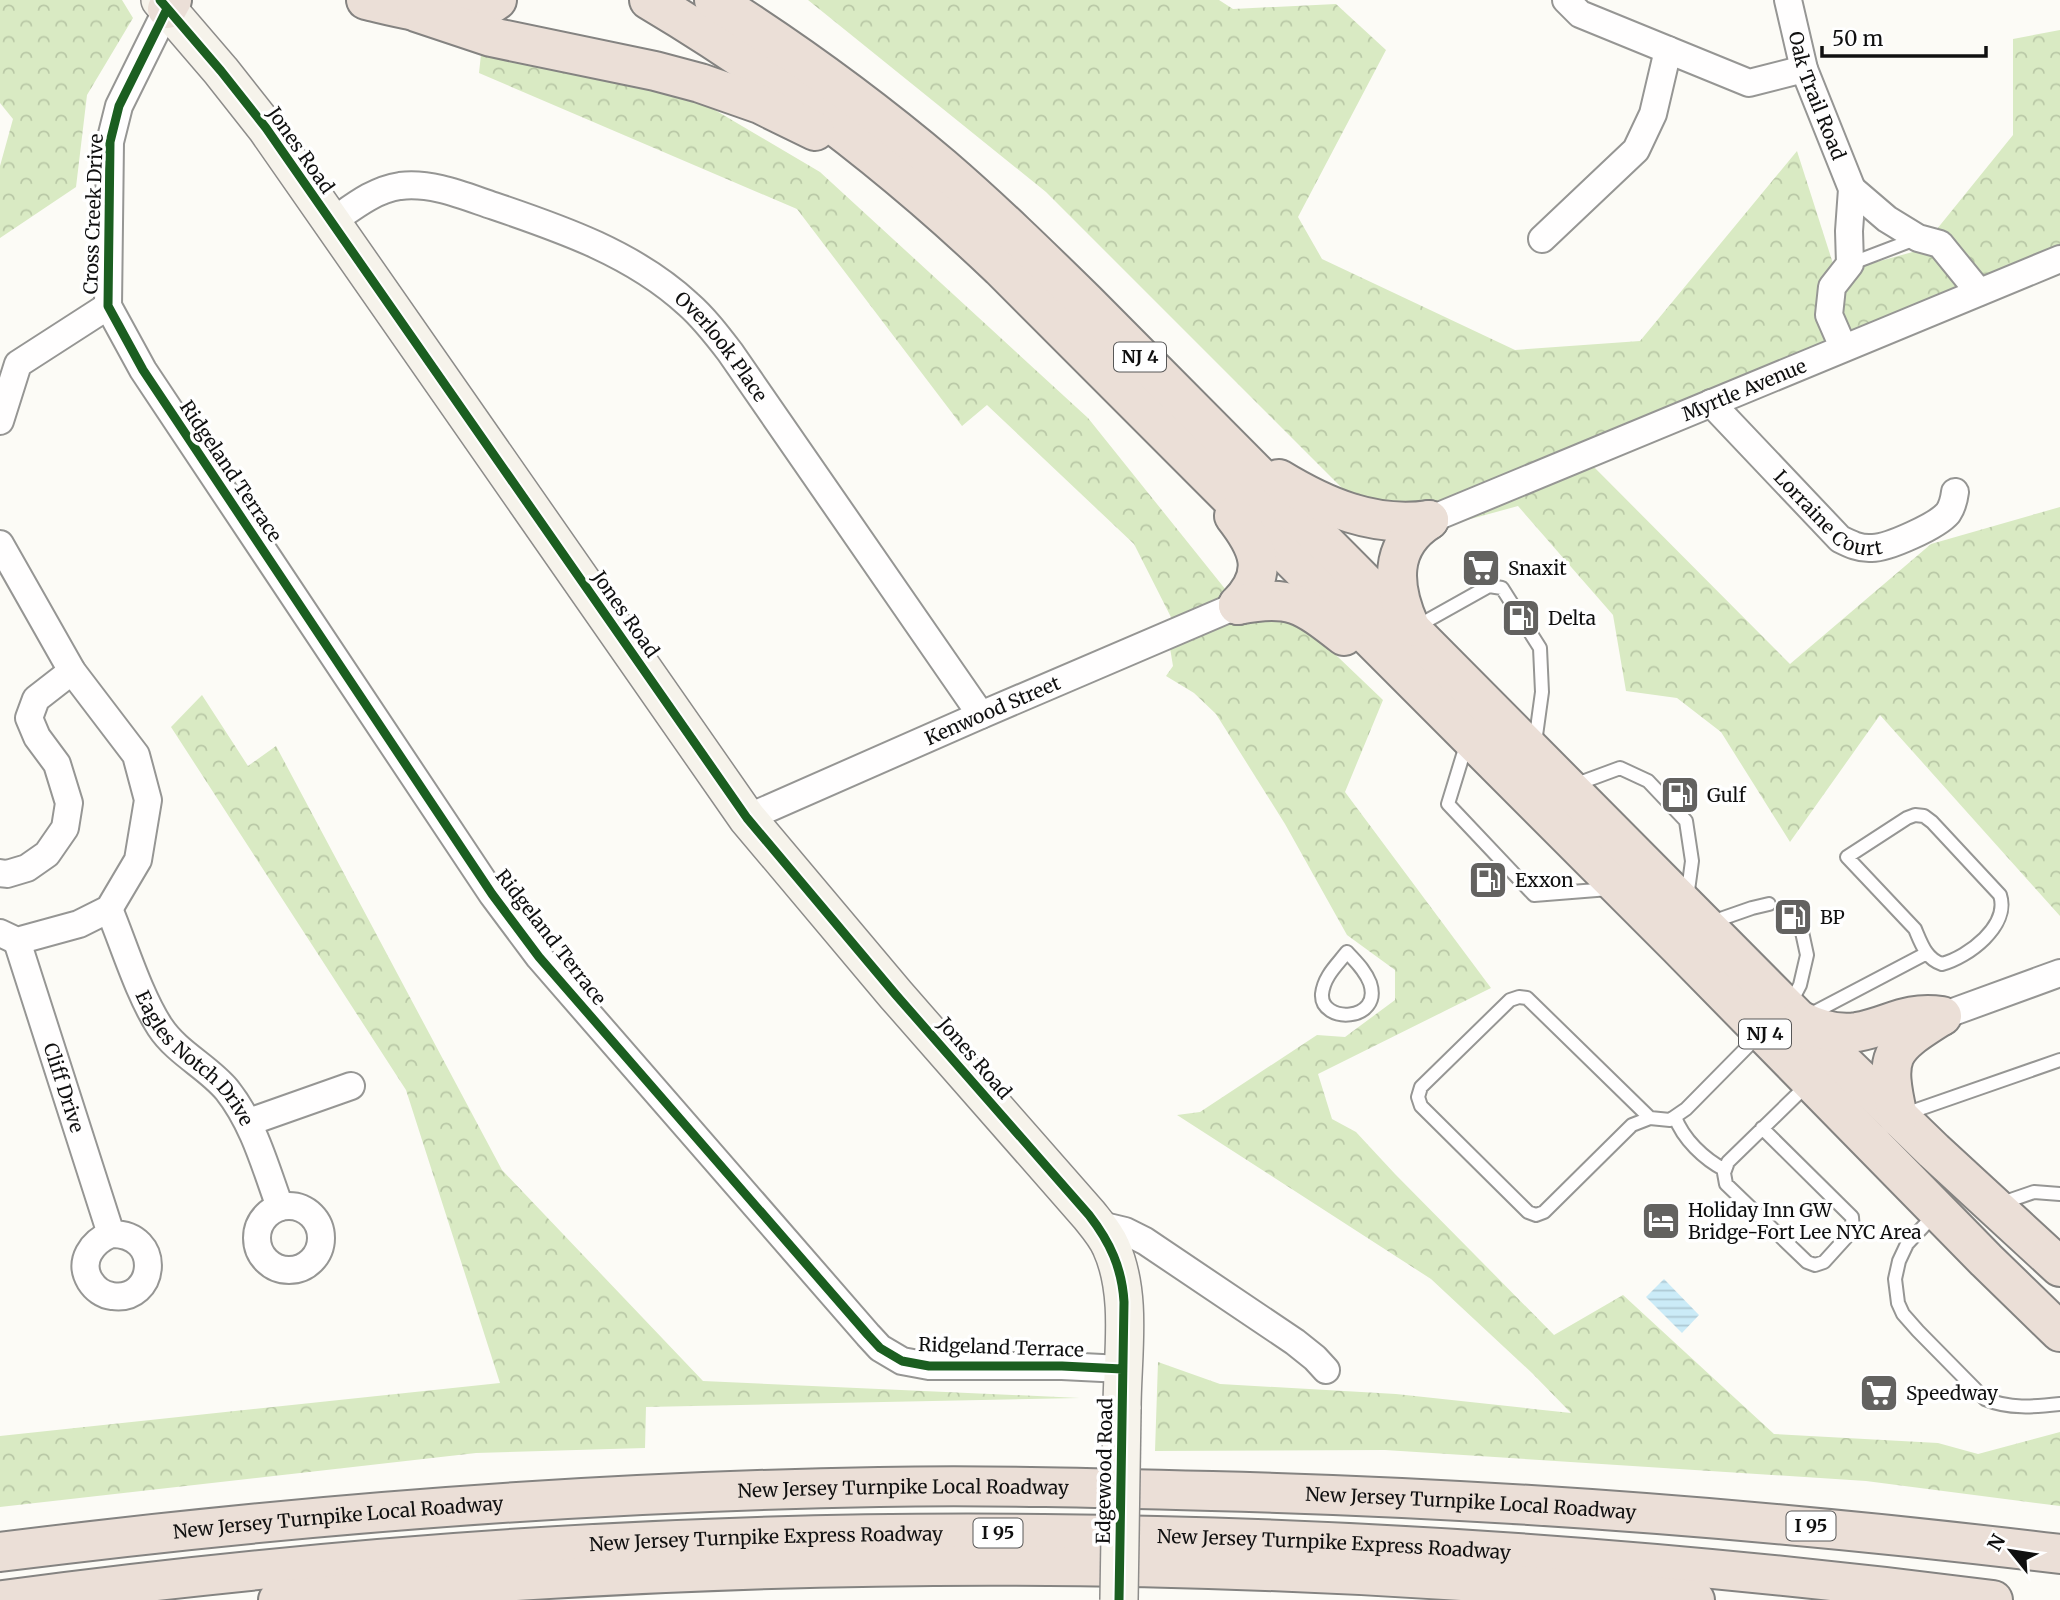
<svg xmlns="http://www.w3.org/2000/svg" width="2060" height="1600" font-family="Merriweather,serif">
	<defs>
		<pattern id="forest-crowns" width="20" height="18" patternUnits="userSpaceOnUse" patternTransform="scale(1.75)"><rect width="20" height="18" fill="#d9eac3"/><path d="M2 6a3 3 0 1 1 6 0M12 15a3 3 0 1 1 6 0" fill="none" stroke="#b9c8a6"/></pattern>
		<pattern id="water-rules" width="6" height="5" patternUnits="userSpaceOnUse" patternTransform="scale(1.75)"><rect width="6" height="5" fill="#cbebf7"/><path d="M0 2.5h6" fill="none" stroke="#adc8d3"/></pattern>
	</defs>
	<rect width="100%" height="100%" fill="#fcfbf6"/>
	<path fill="url(#forest-crowns)" d="M0 0H122L133 18 87 95 76 187 0 238V166L13 119 0 103Z
		M808 0H1219L1233 9 1336 4 1386 50 1298 217 1322 259 1515 350 1640 341 1797 151 1836 273 1920 250 2013 135V39L2060 30V252L1586 459 1790 664 1931 544 2060 507V916L1880 715 1790 842 1721 732 1677 698 1626 691 1613 615 1518 506 1394 540 1046 192Z
		M482 45 703 103 820 172 1088 418 1238 605 1293 621 1315 635 1383 700 1345 792 1491 988 1318 1074 1332 1119 1356 1132 1395 1174 1554 1335 1623 1295 1774 1434 1938 1443 1978 1454 2060 1432V1506L1866 1481 1385 1450 1155 1451 1158 1362 1220 1384 1396 1394 1571 1413 1532 1373 1431 1279 1177 1115 1200 1112 1317 1035 1345 1037 1395 1000V970L1347 935 1285 824 1216 714 1194 693 1166 676 1173 666 1168 636 1178 631 1134 544 987 405 962 426 797 209 479 73Z
		M202 695 248 766 276 746 502 1170 703 1381 1080 1398 646 1407 645 1448 476 1453 0 1507V1436L500 1383 406 1090 171 727Z"/>
	<path fill="url(#water-rules)" d="M1664 1279 1699 1315 1682 1333 1646 1297Z"/>
	<g fill="none" stroke-linecap="round" stroke-linejoin="round">
		<g stroke="#969694" stroke-width="16">
			<path id="lane" d="M1850 264 1918 238
				M1414 628 1489 586 1502 588 1540 648 1542 692 1535 743
				M1467 742 1448 804 1534 895 1609 889
				M1574 785 1620 768 1648 781 1686 821 1692 861 1687 898
				M1915 815 1924 816 1932 822 2000 895C2010 926 1968 957 1942 964 1926 959 1921 943 1915 929L1847 857 1907 818Z
				M1709 923 1752 908 1769 904
				M1347 952C1356 962 1365 970 1370 983 1383 1022 1320 1024 1322 994 1324 976 1337 965 1347 952Z
				M1789 1006 1800 985 1807 955 1802 932
				M1809 1015 1927 953
				M1905 1114 2060 1060
				M1675 1117C1683 1139 1704 1159 1725 1170
				M1650 1118 1527 998 1519 997 1510 1000 1421 1087 1418 1097 1421 1106 1528 1212 1536 1215 1544 1212 1632 1125 1650 1118 1670 1120 1686 1109 1760 1034
				M1762 1128 1852 1217 1853 1230 1824 1262 1815 1265 1807 1262 1726 1184 1724 1173 1728 1162 1808 1084
				M1999 1204 2034 1192 2060 1194
				M1934 1215 1907 1244 1899 1261 1895 1279 1898 1303 1903 1314 1918 1331 1985 1399C2009 1409 2034 1407 2060 1404"/>
		</g>
		<g stroke="#969694" stroke-width="30">
			<g id="street">
				<path d="M1566 0 1580 14 1749 83 1804 69"/>
				<path id="s1" d="M1788 0 1804 69 1852 189 1849 231 1850 264 1832 287 1829 315 1843 347"/>
				<path d="M167 9 119 106 110 142 108 306 143 370 492 894 539 957 868 1335 880 1348 902 1361 929 1366H1062L1122 1369"/>
				<path d="M1852 189 1887 219 1918 238 1940 244 1979 292"/>
				<path id="s2" d="M330 223C352 208 373 190 400 186 432 182 464 196 494 206 562 229 634 254 688 304 704 318 717 335 730 352L981 715"/>
				<path d="M1542 239 1636 150 1653 114 1668 50"/>
				<path id="s3" d="M1711 403 1840 539C1850 544 1860 549 1872 548 1888 548 1937 526 1948 513 1952 507 1954 500 1955 492"/>
				<path d="M0 421 18 364 108 306"/>
				<path id="s4" d="M1429 520 2060 259"/>
				<path d="M0 544 72 671 136 755 148 800 138 860 109 909 79 924 17 941 0 933"/>
				<path id="s5" d="M747 818 981 715 1238 605"/>
				<path d="M0 873 7 874 27 868 47 854 65 828 69 803 57 764 37 737 29 718 36 699 72 671"/>
				<path id="s6" d="M109 909C124 945 139 995 160 1027 177 1053 208 1067 227 1090 254 1124 265 1166 280 1207"/>
				<path id="s7" d="M17 941 111 1234C164 1233 156 1303 112 1296 103 1295 95 1289 90 1281 78 1261 92 1242 111 1234"/>
				<path d="M1942 1016 2060 973"/>
				<path d="M249 1122 351 1086"/>
				<circle cx="289" cy="1238" r="32"/>
				<path d="M1096 1224 1125 1231 1145 1241 1295 1342 1315 1358 1326 1370"/>
			</g>
		</g>
		<g stroke="#8d8c8a" stroke-width="40">
			<path id="secondary" d="M160 0 221 71 266 128 747 818 896 995 1089 1215C1097 1225 1106 1235 1111 1247 1133 1295 1122 1357 1122 1409"/>
		</g>
		<g stroke="#848381" stroke-width="42">
			<g id="highway">
				<path d="M366 0C405 9 462 27 497 0"/>
				<path d="M649 0C777 76 893 165 1001 268L1678 946 1986 1260 2060 1332"/>
				<path d="M714 0C793 50 870 106 942 167 992 210 1039 256 1086 302L1799 1020 1934 1151 2060 1267"/>
				<path d="M167 9 172 0"/>
				<path d="M416 12 491 37 655 71 700 83 760 104 815 131"/>
				<path d="M1279 479C1325 507 1374 528 1429 520"/>
				<path d="M1234 516C1259 548 1270 573 1238 605"/>
				<path d="M1238 605C1290 594 1303 604 1344 636"/>
				<path d="M1410 627C1392 587 1388 546 1429 520"/>
				<path d="M1799 1020C1817 1029 1837 1035 1857 1032 1891 1026 1904 1011 1942 1016"/>
				<path d="M1898 1117C1884 1055 1889 1049 1940 1017"/>
				<path id="s8" d="M0 1552C292 1515 585 1492 879 1487 990 1485 1101 1488 1212 1491 1495 1498 1778 1520 2060 1554"/>
				<path id="s9" d="M3 1600C347 1554 695 1530 1043 1534 1361 1537 1678 1560 1993 1600"/>
				<path d="M278 1600C749 1555 1225 1554 1695 1600"/>
			</g>
		</g>
		<use href="#lane" stroke="#fffefe" stroke-width="12"/>
		<use href="#street" stroke="#fffefe" stroke-width="26"/>
		<use href="#secondary" stroke="#f6f3eb" stroke-width="37"/>
		<use href="#highway" stroke="#ebdfd7" stroke-width="38"/>
		<g stroke="#8d8c8a" stroke-width="40" stroke-linecap="butt">
			<path id="secondary-bridge" d="M1119 1600 1122 1409"/>
		</g>
		<use href="#secondary-bridge" stroke="#f6f3eb" stroke-width="37"/>
		<g stroke="#fff" stroke-width="13">
			<path id="cycleway" d="M160 0 221 71 266 128 747 818 896 995 1089 1215C1110 1242 1122 1268 1124 1302L1119 1600
				M167 9 119 106 110 142 108 306 143 370 492 894 539 957 868 1335 880 1348 902 1361 929 1366H1062L1122 1369"/>
		</g>
		<use href="#cycleway" stroke="#1b5e20" stroke-width="9"/>
	</g>
	<defs>
		<g id="supermarket-square" transform="scale(2.0125)"><rect x="-9" y="-9" width="18" height="18" rx="4" fill="#636260" stroke="#fff"/><path d="M-6-5.5h2.5l.6 2H6L4.5 2H-2.5L-4.4-4H-6ZM-1.5 3.2a1.3 1.3 0 1 0 .1 0ZM3 3.2a1.3 1.3 0 1 0 .1 0Z" fill="#fff"/></g>
		<g id="fuel-square" transform="scale(2.0125)"><rect x="-9" y="-9" width="18" height="18" rx="4" fill="#636260" stroke="#fff"/><path d="M-5.5-6h7V0h2V4h1.3V-2.5L3-4.5l.8-.8L6-3V5H2.5V1h-1V6h-7ZM-4.2-4.7v3.2H.2V-4.7Z" fill="#fff"/></g>
		<g id="hotel-square" transform="scale(2.0125)"><rect x="-9" y="-9" width="18" height="18" rx="4" fill="#636260" stroke="#fff"/><path d="M-6-4.5h1.5V1H6V5H4.5V3h-9V5H-6ZM-4 0a1.8 1.8 0 1 1 3.6 0ZM.5 0V-2.5h3Q6-2.5 6 0Z" fill="#fff"/></g>
	</defs>
	<g fill-rule="evenodd">
		<use href="#supermarket-square" x="1481" y="568"/>
		<use href="#fuel-square" x="1521" y="618"/>
		<use href="#fuel-square" x="1680" y="795"/>
		<use href="#fuel-square" x="1488" y="880"/>
		<use href="#fuel-square" x="1793" y="917"/>
		<use href="#hotel-square" x="1661" y="1221"/>
		<use href="#supermarket-square" x="1879" y="1393"/>
	</g>
	<g text-anchor="middle" stroke-width="7" stroke-linejoin="round" paint-order="stroke">
		<g fill="#fff" stroke="#585858" stroke-width="2">
			<rect x="1114" y="342.5" width="52" height="29" rx="5"/>
			<rect x="1739" y="1019.5" width="52" height="29" rx="5"/>
			<rect x="1786.5" y="1511.5" width="49" height="29" rx="5"/>
			<rect x="973.5" y="1518.5" width="49" height="29" rx="5"/>
		</g>
		<g font-size="18" font-weight="bold" fill="#101010">
			<text x="1140" y="363">NJ 4</text>
			<text x="1765" y="1040">NJ 4</text>
			<text x="1811" y="1532">I 95</text>
			<text x="998" y="1539">I 95</text>
		</g>
		<g font-size="19" fill="#101010" stroke="#fff">
			<text dy="7" stroke="none"><textPath href="#s1" startOffset="100">Oak Trail Road</textPath></text>
			<text transform="translate(301 150) rotate(55)" y="7">Jones Road</text>
			<text transform="translate(93 214) rotate(-88)" y="7">Cross Creek Drive</text>
			<text dy="7" stroke="none"><textPath href="#s2" startOffset="450">Overlook Place</textPath></text>
			<text dy="7" stroke="none"><textPath href="#s4" startOffset="341">Myrtle Avenue</textPath></text>
			<text transform="translate(231 471) rotate(56)" y="7">Ridgeland Terrace</text>
			<text dy="7" stroke="none"><textPath href="#s3" startOffset="164">Lorraine Court</textPath></text>
			<text transform="translate(626 614) rotate(55)" y="7">Jones Road</text>
			<text dy="7" stroke="none"><textPath href="#s5" startOffset="268">Kenwood Street</textPath></text>
			<text transform="translate(551 937) rotate(52)" y="7">Ridgeland Terrace</text>
			<text dy="7" stroke="none"><textPath href="#s6" startOffset="175">Eagles Notch Drive</textPath></text>
			<text transform="translate(975 1058) rotate(49)" y="7">Jones Road</text>
			<text dy="7" stroke="none"><textPath href="#s7" startOffset="154">Cliff Drive</textPath></text>
			<text transform="translate(1001 1347) rotate(2)" y="7">Ridgeland Terrace</text>
			<text transform="translate(1104 1471) rotate(-89)" y="7">Edgewood Road</text>
			<text dy="7" stroke="none"><textPath href="#s8" startOffset="906">New Jersey Turnpike Local Roadway</textPath></text>
			<text dy="7" stroke="none"><textPath href="#s8" startOffset="1474">New Jersey Turnpike Local Roadway</textPath></text>
			<text dy="7" stroke="none"><textPath href="#s8" startOffset="340">New Jersey Turnpike Local Roadway</textPath></text>
			<text dy="7" stroke="none"><textPath href="#s9" startOffset="766">New Jersey Turnpike Express Roadway</textPath></text>
			<text dy="7" stroke="none"><textPath href="#s9" startOffset="1334">New Jersey Turnpike Express Roadway</textPath></text>
		</g>
		<g font-size="19" fill="#101010" stroke="#fff" text-anchor="start">
			<text x="1508" y="575">Snaxit</text>
			<text x="1548" y="625">Delta</text>
			<text x="1707" y="802">Gulf</text>
			<text x="1515" y="887">Exxon</text>
			<text x="1820" y="924">BP</text>
			<text x="1688" y="1217">Holiday Inn GW<tspan x="1688" dy="22">Bridge-Fort Lee NYC Area</tspan></text>
			<text x="1906" y="1400">Speedway</text>
		</g>
	</g>
	<g transform="translate(2011 1551) rotate(300)" stroke="#ffffff" stroke-width="5" paint-order="stroke">
	<path d="M0-5L12 26L0 18L-12 26Z" fill="#101010"/>
	<text y="-10" font-size="19" font-weight="bold" text-anchor="middle" fill="#101010">N</text>
	</g>
	<path d="M1822 46v10h164v-10" fill="none" stroke="#101010" stroke-width="3.5"/>
	<text x="1832" y="46" font-size="21" fill="#101010" stroke="#ffffff" stroke-width="5" paint-order="stroke">50 m</text>
</svg>
